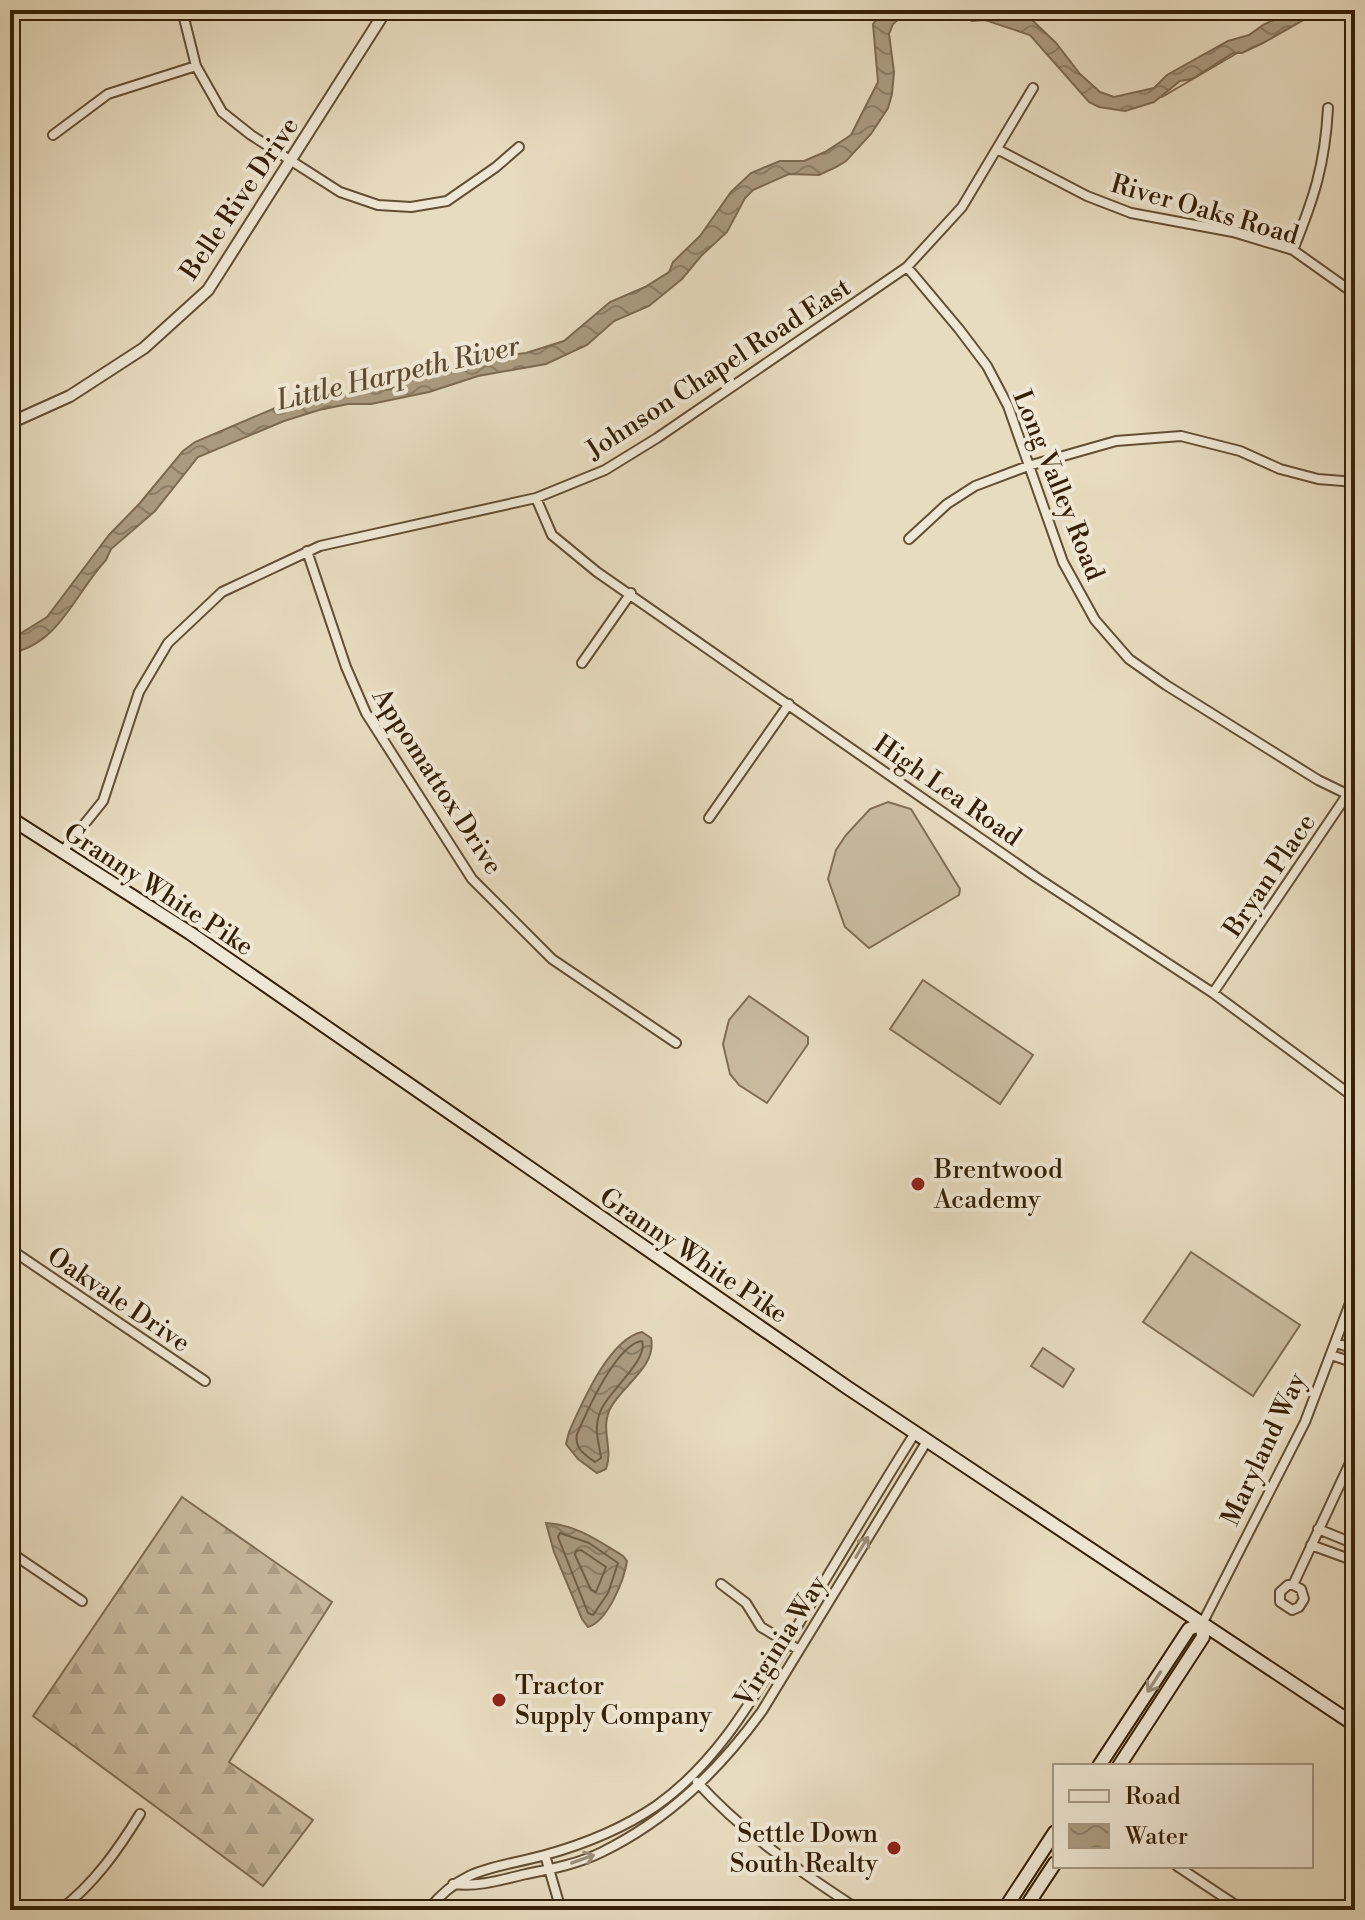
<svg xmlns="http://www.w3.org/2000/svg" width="1365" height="1920" font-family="'Libre Bodoni',serif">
	<defs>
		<pattern id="forest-firs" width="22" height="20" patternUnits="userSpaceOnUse" patternTransform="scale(2)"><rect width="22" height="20" fill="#cabca0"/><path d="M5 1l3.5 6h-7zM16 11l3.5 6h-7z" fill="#aea188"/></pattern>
		<pattern id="water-waves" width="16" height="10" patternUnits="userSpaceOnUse" patternTransform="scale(2)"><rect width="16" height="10" fill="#ab9c81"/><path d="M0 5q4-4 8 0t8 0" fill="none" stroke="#8c7f68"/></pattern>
	</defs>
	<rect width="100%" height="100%" fill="#e8dcc0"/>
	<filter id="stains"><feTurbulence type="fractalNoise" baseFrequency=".0025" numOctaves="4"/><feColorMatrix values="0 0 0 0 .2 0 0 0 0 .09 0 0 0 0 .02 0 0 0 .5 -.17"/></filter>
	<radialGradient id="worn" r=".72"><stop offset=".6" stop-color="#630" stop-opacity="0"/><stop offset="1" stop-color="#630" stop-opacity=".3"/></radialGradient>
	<path fill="#cabca0" stroke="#806e53" stroke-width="2" d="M888 802 911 809 960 889 959 895 869 948 845 927 828 879 836 850 846 835 870 809Z
		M923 980 1033 1055 1000 1104 890 1029Z
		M749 996 808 1037V1044L767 1103 739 1085 730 1074 723 1044 729 1020Z
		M1191 1252 1300 1325 1253 1396 1143 1322Z
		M1043 1348 1074 1369 1063 1387 1031 1366Z"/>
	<path fill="url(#forest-firs)" stroke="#806e53" stroke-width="2" d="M182 1497 332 1602 229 1762 313 1820 263 1886 33 1716Z"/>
	<path fill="url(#water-waves)" stroke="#7c6a50" stroke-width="2" d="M884 10 1000 11 1032 20 1056 43 1080 74 1100 92 1114 97 1154 88 1167 75 1228 41 1249 35 1263 25 1294 10H1321L1263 43 1242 53H1233L1192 79 1180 81 1154 102 1125 111 1099 107 1089 102 1030 35 985 20 972 21 960 15 945 17 921 12 906 13 893 24 889 34 894 72 892 94 888 108 871 134 846 161 836 167 819 175 789 174 753 190 745 198 727 232 701 256 682 279 649 306 614 321 587 345 546 364 478 376 429 392 371 404H348L319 410 284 421 198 457 155 511 111 549 106 560C75 593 59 645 10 653V640L47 617 109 535 140 503 183 451 195 442 280 406 320 397 391 389 412 379 433 375 453 366 479 359 526 353 564 341 610 302 645 287 669 272 673 262 700 236 731 192 751 173 780 161H804L825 152 851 135 878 82 873 24Z
		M642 1332 651 1338C657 1366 623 1385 611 1407 599 1429 614 1448 606 1469L597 1473 578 1459 566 1444 569 1432C582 1403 609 1339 642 1332Z
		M546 1523C577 1525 597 1540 623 1556L627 1561C624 1580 608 1621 588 1627L582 1619 554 1552Z"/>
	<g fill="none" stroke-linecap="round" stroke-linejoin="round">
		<path stroke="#705e44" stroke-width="2" d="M642 1341C649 1361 606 1392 599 1415 594 1430 599 1443 601 1458L595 1462C585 1455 574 1448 577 1434 587 1411 617 1344 642 1341Z
			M560 1533 589 1543 618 1563 608 1593 593 1615 588 1613 558 1537Z
			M581 1550 606 1567 596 1592 591 1590 575 1555 576 1551Z"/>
		<path stroke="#7c6a50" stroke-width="2" d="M1162 97 1239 52"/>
		<g stroke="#624f34" stroke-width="12">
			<path id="minor" d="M182 10 196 66 222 112 251 135 340 192 378 205 411 207 447 201 496 167 519 147
				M53 135 108 94 196 66
				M997 149 1087 196 1131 213 1233 232 1293 250 1355 294
				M1293 250C1314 198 1325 165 1328 108
				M907 267 959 329 987 366 1008 406 1063 562 1095 620 1129 659 1166 685 1318 780 1355 798
				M536 498 552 535 597 572 1036 877 1213 993 1355 1098
				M909 539 947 504 975 486 1028 466 1116 441 1181 436 1240 451 1280 469 1318 479 1355 482
				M307 551 346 667 366 713 472 879 552 959 676 1043
				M582 663 631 593
				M709 818 789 704
				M62 852 103 801 139 692 168 643 222 592 320 546 536 498 605 470 657 438 907 267 962 207 1033 88
				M1213 993 1347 795 1355 778
				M10 1249 205 1381
				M1336 1343 1355 1349
				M1331 1355 1355 1363
				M1318 1529 1355 1544
				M1311 1545 1355 1561
				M10 1552 82 1601
				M721 1584 746 1603 761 1627 799 1650
				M1293 1585 1301 1589 1304 1599 1299 1607 1292 1610 1280 1602V1592L1288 1585H1293L1355 1452
				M1202 1624 1305 1422 1355 1290
				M697 1782C744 1834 801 1872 859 1910
				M545 1855 561 1910
				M1177 1866 1243 1910
				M453 1884C479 1887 501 1880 526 1874 551 1869 578 1864 602 1852 669 1819 719 1770 762 1711L927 1441
				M60 1910C94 1884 118 1850 140 1814
				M428 1910C463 1866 495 1869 545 1855 585 1844 622 1829 656 1806 721 1760 757 1691 798 1625 837 1561 875 1496 915 1433"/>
		</g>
		<g stroke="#624f34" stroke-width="14">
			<path id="tertiary" d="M10 423 70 396 144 348 208 290 386 10"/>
		</g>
		<g stroke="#352006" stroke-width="16">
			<path id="secondary" d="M10 818 190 933 848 1388 1355 1725
				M1099 1766 1189 1629 1202 1624
				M1119 1766 1203 1637 1202 1624
				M1004 1910 1055 1832
				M1024 1910 1055 1863"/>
		</g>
		<use href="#minor" stroke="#f0e8d6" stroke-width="8"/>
		<use href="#tertiary" stroke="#f0e8d6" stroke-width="10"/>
		<use href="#secondary" stroke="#f0e8d6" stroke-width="12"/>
	</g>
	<defs><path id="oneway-shaft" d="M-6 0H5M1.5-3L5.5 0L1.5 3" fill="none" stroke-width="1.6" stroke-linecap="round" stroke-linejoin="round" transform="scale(2)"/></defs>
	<g stroke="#9c8e78">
		<use href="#oneway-shaft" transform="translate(862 1547) rotate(-59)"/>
		<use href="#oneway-shaft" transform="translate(1154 1682) rotate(123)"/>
		<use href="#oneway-shaft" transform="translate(583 1859) rotate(-20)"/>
	</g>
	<g fill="#8f2418" stroke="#f0e8d6" stroke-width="3">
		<circle cx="918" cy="1184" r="8"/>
		<circle cx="499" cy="1700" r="8"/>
		<circle cx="894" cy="1848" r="8"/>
	</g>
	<g text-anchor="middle" stroke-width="8" stroke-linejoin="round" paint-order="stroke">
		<g font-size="26" fill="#352006" stroke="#f0e8d6">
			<text transform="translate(239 198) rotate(-56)" y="9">Belle Rive Drive</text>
			<text transform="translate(1205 209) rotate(16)" y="9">River Oaks Road</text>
			<text transform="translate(718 368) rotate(-33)" y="9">Johnson Chapel Road East</text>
			<text transform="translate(1059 485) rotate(68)" y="9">Long Valley Road</text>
			<text transform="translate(438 781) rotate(57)" y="9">Appomattox Drive</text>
			<text transform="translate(948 790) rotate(35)" y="9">High Lea Road</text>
			<text transform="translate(1269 875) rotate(-56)" y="9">Bryan Place</text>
			<text transform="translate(159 889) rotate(33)" y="9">Granny White Pike</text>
			<text transform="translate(694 1255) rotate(34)" y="9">Granny White Pike</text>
			<text transform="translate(119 1299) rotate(34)" y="9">Oakvale Drive</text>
			<text transform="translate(1263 1449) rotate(-65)" y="9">Maryland Way</text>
			<text transform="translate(780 1641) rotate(-58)" y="9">Virginia Way</text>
		</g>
		<g font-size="26" fill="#352006" stroke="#f0e8d6" text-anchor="start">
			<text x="934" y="1178">Brentwood<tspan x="934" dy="30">Academy</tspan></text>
			<text x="515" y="1694">Tractor<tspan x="515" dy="30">Supply Company</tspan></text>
			<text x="878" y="1842" text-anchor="end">Settle Down<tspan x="878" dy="30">South Realty</tspan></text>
		</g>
		<g font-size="28" font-style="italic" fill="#5e4b31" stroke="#f0e8d6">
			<text transform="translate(398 372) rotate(-13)" y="10">Little Harpeth River</text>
		</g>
	</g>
	<rect width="1365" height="1920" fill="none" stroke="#e8dcc0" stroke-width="40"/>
	<rect x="12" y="12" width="1341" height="1896" fill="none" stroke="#352006" stroke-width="4"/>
	<rect x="20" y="20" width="1325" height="1880" fill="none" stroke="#352006" stroke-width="2"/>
	<rect x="1053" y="1764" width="260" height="104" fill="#f0e8d6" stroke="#a59883" stroke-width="2"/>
	<rect x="1069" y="1790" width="40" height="12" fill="#f0e8d6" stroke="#a59883" stroke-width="2"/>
	<text x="1125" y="1804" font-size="24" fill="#352006">Road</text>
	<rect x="1069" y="1824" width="40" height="24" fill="url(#water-waves)" stroke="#a59883" stroke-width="2"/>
	<text x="1125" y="1844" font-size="24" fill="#352006">Water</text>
	<rect width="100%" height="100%" filter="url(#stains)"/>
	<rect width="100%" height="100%" fill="url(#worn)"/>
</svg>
